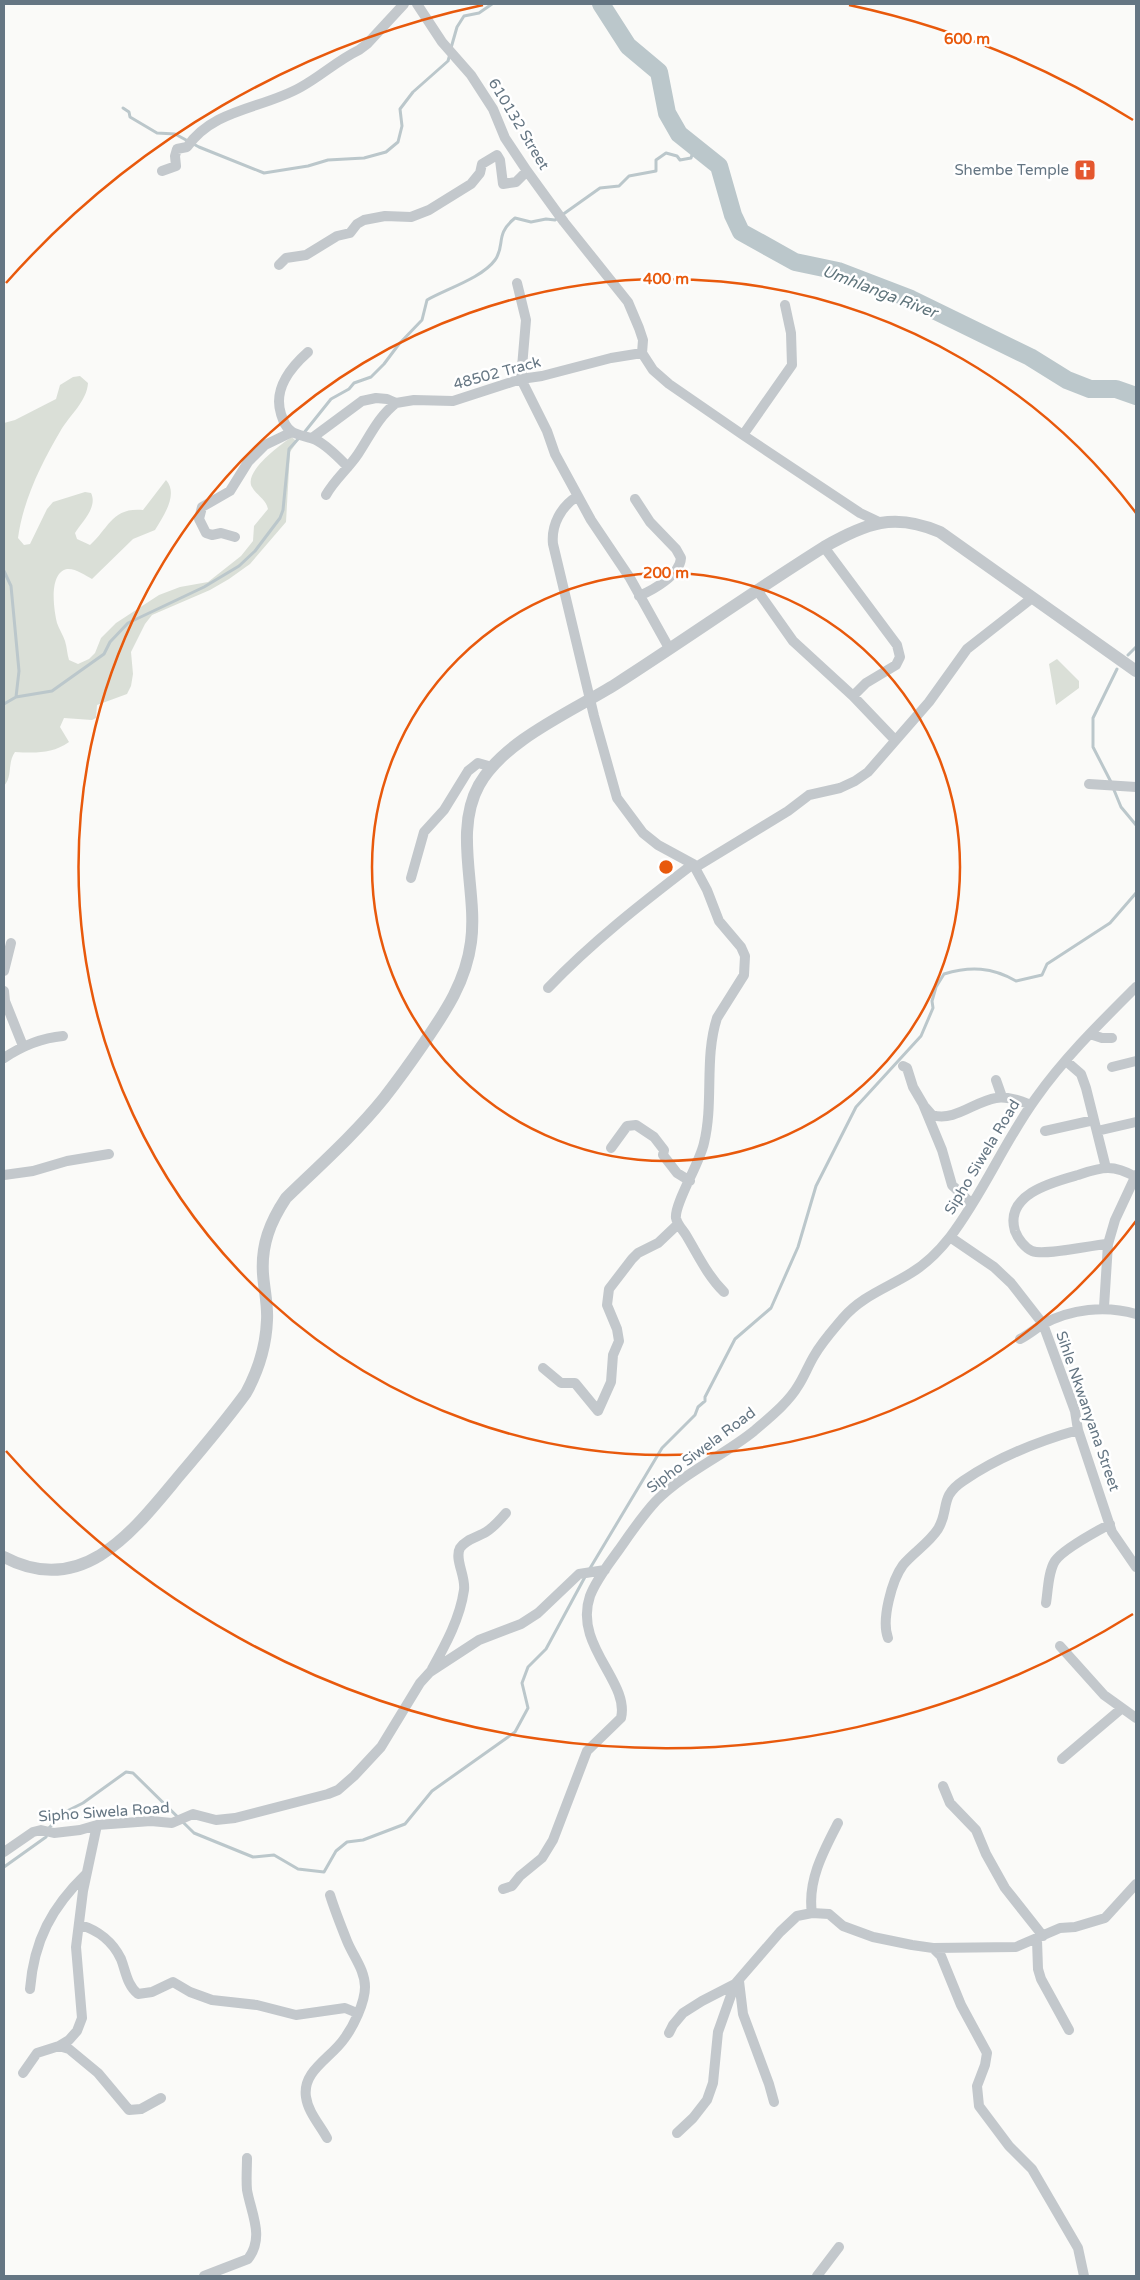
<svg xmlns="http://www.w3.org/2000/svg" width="1140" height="2280" font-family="'Varela Round',sans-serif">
	<rect width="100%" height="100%" fill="#fafaf8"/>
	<path fill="#dadfd7" d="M80 376 88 383C87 401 70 415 61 430 42 462 23 500 18 538L24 545 30 544 47 509 53 502 85 492 91 493C98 507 82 522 75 533L77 539 90 545C109 528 112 507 143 510L166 480C179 494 163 517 155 530L133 539 92 579C85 575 75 568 67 569 48 573 54 611 57 623 59 629 63 635 65 641 67 647 67 654 69 660L78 664 89 659 95 653 101 638 116 623 159 595 180 587 208 582 241 556 253 541 254 526 268 509C266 499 257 496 252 487 243 472 281 444 292 437L297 442 290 452 286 522 250 564 229 579 210 590 152 615 145 624 131 652 133 674 131 686 127 694 97 705 96 718 92 720 64 718 60 727 69 742C52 754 35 753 15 752 7 763 13 776 4 786V423L15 420 56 399 60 385 73 377Z
		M1057 659 1079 681V688L1056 705 1049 664Z"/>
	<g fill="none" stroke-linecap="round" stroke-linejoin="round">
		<path stroke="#bbc7cb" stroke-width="3" d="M451 48 457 27 464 16 479 13 492 4
			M123 108 129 112 130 117 157 133 175 134 199 147 264 173 308 166 328 160 364 158 386 152 398 142 402 126 400 109 413 92 448 61 450 54
			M303 434 331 399 349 389 354 383 371 377 384 364 399 344 422 320 427 300C446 289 482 278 495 260 506 245 494 235 515 218L531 222 546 219 555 220 600 188 619 186 629 176 656 171V160L666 153 677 156 680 160 691 158 695 146
			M4 571 11 586 19 671 16 697
			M1128 655 1136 647
			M4 704 16 697 52 691 104 654 110 642 128 623 204 587 239 566 255 551 280 518 283 510 289 449 299 438
			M1111 782 1093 747V718L1117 669
			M1114 790 1121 807 1136 825
			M589 1570 662 1448 695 1415 698 1407 705 1401V1397L735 1339 771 1308 798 1247 816 1186 856 1107 921 1036 933 1008 932 1001 936 987 944 974C970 966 992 967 1016 981L1042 975 1047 964 1110 923 1136 893
			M4 1867 46 1837 49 1828 63 1813 83 1803 126 1772 133 1773 194 1833 253 1857 274 1855 298 1869 324 1872 336 1851 347 1842 363 1840 405 1824 432 1791 515 1732 528 1708 522 1683 528 1667 546 1649 586 1575"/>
		<path stroke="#bbc7cb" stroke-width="18" d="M601 4 628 46 659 72 667 113 679 134 719 166 733 215 741 232 795 262 838 271 911 299 1030 357 1067 380 1090 389H1116L1136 396"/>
		<path stroke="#c3c8cc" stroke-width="10" d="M417 4 442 42 471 75 493 109 505 138 527 171 564 222 628 302 639 328 643 340 642 353 653 370 669 384 743 435 860 513 879 522
			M162 171 176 166 175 156 177 149 187 147C214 108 263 109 301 87 321 76 338 60 359 50L367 44 404 4
			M279 265 286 258 306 255 337 236 350 233 357 224 364 220 385 216 411 217 429 210 471 184 480 173 482 164 497 155 500 160 503 184 516 182 527 171
			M517 283 526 320 521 379 547 431 555 454 591 520 630 578 669 648
			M308 352C290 368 273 389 281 414 283 420 285 427 291 431 298 436 308 436 316 440 328 446 338 457 348 467
			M743 435 792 365 791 333 785 305
			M312 438 362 401 376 398 387 399 396 403 414 400 453 401 521 379 542 376 611 358 642 353
			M326 495C335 479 348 469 358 454 370 436 378 417 396 403
			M578 496C561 506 551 525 553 544L594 716 617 798 643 833 658 845 693 864 707 890 719 921 741 947 745 956 744 975 717 1018C704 1058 714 1102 704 1143 700 1163 674 1204 676 1218 677 1224 682 1229 686 1235 698 1255 707 1275 724 1292
			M635 499 650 522 676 549 681 558C680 575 653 590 639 596
			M235 537 221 533 212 535 206 533 199 519 202 507 230 491 248 462 265 445 292 432
			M824 547 897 645 900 657 896 665 866 683 853 696
			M757 590 793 641 853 696 895 740
			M1089 784 1136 787
			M696 867 788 811 809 795 840 788 855 781 868 772 929 702 967 649 1032 598
			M411 878 424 832 444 810 468 771 478 763 492 767
			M4 971 11 943
			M548 988C592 942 642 903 693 864
			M4 991 5 1001 23 1046
			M1090 1034 1102 1038H1112
			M4 1058C22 1046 41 1038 63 1036
			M1066 1061 1081 1074 1086 1088 1106 1168
			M903 1066 907 1068 913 1087 923 1104 942 1150 952 1185 972 1204
			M1112 1067 1136 1061
			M996 1080 1002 1097
			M925 1107 932 1115C955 1122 975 1101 996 1098 1008 1096 1021 1101 1031 1105
			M1045 1131 1094 1120
			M1097 1131 1136 1122
			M611 1148 627 1126 636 1125 654 1137 664 1150 663 1155 677 1173 690 1181
			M4 1175 33 1171 67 1161 109 1154
			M950 1237 994 1267 1011 1283 1043 1324 1075 1411 1078 1430 1112 1532 1136 1567
			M1108 1244C1090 1245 1046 1256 1032 1251 1025 1248 1018 1239 1015 1231 1004 1194 1053 1182 1078 1175 1087 1172 1098 1168 1108 1168 1118 1168 1127 1172 1136 1177
			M1104 1307 1108 1244 1115 1220 1136 1175
			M1020 1339C1028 1335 1035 1329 1043 1324 1071 1309 1105 1305 1136 1314
			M543 1368 561 1383H575L598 1411 611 1382 613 1355 619 1341 617 1329 607 1305 609 1289 632 1259 638 1253 658 1243 678 1224
			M1046 1603C1048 1591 1048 1572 1055 1561 1063 1549 1097 1531 1110 1524
			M888 1638C881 1620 892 1580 903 1565 914 1552 929 1543 938 1529 950 1509 939 1497 963 1481 998 1457 1039 1441 1078 1430
			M1060 1646 1104 1695 1136 1718
			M432 1669C446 1644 460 1618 464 1590 466 1576 454 1559 460 1548 466 1539 478 1537 486 1532 494 1527 500 1520 506 1513
			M1062 1759 1121 1709
			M943 1786 950 1803 976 1830 986 1854 1005 1888 1043 1936
			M4 1852 33 1832 41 1830 54 1833 80 1830 97 1825 151 1821 172 1823 193 1814 216 1820 235 1818 328 1794 338 1790 354 1776 381 1747 420 1683 430 1672 479 1640 521 1624 538 1613 579 1574 605 1570
			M503 1889 512 1886 520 1876 542 1858 553 1840 587 1751 621 1718C630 1682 573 1645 590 1596 596 1580 608 1565 618 1551 630 1534 642 1516 656 1501 685 1472 723 1456 754 1431 769 1418 788 1403 798 1386 804 1377 808 1366 814 1356 822 1342 833 1330 843 1318 862 1296 887 1288 911 1273 926 1264 939 1251 950 1237 983 1194 1004 1142 1036 1098 1065 1057 1101 1022 1136 987
			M812 1913C807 1881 824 1850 838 1823
			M80 1925C98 1930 113 1942 121 1959 126 1972 127 1985 138 1994L152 1992 173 1982 190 1992 212 2000 257 2005 296 2015 345 2008 357 2013
			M1037 1940 1038 1969 1041 1979 1069 2030
			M933 1948 941 1956 961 2005 987 2053 985 2065 977 2086 979 2106 1009 2146 1032 2169 1078 2248 1084 2276
			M739 1981 743 2014 769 2084 774 2102
			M30 1989C34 1940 52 1907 86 1874
			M669 2033 673 2025 683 2013 702 2001 735 1984 780 1932 797 1916 812 1913 829 1914 843 1926 873 1937 912 1945 933 1948 1016 1947 1060 1928 1075 1927 1105 1918 1136 1884
			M59 2046 69 2049 98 2073 129 2110 141 2109 161 2098
			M23 2073 37 2053 59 2046 69 2040 77 2031 82 2018 76 1947 83 1891 97 1825
			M677 2133 693 2118 707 2100 713 2083 718 2032 735 1984
			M327 2138C320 2125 308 2112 306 2097 302 2071 331 2058 344 2039 353 2027 365 2003 365 1987 365 1970 353 1956 347 1941 341 1926 335 1911 330 1895
			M204 2276 248 2259C265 2237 251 2213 247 2190 246 2180 247 2168 247 2158
			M817 2276 839 2247"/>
		<path stroke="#c3c8cc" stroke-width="12" d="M4 1557C83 1599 134 1530 179 1476 202 1449 225 1422 246 1393 258 1371 266 1346 267 1320 268 1305 264 1289 263 1274 261 1245 270 1222 286 1198 319 1166 355 1134 384 1098 398 1080 411 1062 424 1043 446 1011 466 981 471 942 478 891 453 832 479 785 504 740 573 711 616 684 686 639 754 591 824 547 866 523 894 512 940 532L1136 671"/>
	</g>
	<g fill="none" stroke="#e8590c" stroke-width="2.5">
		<circle cx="666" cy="867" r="294"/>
		<path d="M1136 1221A588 588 0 1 1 1136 513"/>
		<path d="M1133 1614A881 881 0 0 1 6 1451M6 283A881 881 0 0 1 483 5M849 5A881 881 0 0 1 1133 120"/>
	</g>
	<defs>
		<g id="church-square" transform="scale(1.125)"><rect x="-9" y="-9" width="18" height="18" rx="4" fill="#e4572e" stroke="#fff"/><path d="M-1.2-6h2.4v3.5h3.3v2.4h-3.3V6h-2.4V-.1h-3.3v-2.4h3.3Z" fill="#fff"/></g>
	</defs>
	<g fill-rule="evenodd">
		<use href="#church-square" x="1085" y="170"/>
	</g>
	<g text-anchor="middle" stroke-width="5" stroke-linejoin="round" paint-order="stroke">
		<g font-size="15" fill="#657683" stroke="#fff">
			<text transform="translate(519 124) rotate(59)" y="5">610132 Street</text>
			<text transform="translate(497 373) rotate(-15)" y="5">48502 Track</text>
			<text transform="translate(982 1157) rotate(-59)" y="5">Sipho Siwela Road</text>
			<text transform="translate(1088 1411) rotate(71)" y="5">Sihle Nkwanyana Street</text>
			<text transform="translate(701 1450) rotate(-37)" y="5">Sipho Siwela Road</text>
			<text transform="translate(104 1812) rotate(-4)" y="5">Sipho Siwela Road</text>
		</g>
		<g font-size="15" fill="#657683" stroke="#fff" text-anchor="end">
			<text x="1069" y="175">Shembe Temple</text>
		</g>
		<g font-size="16" font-style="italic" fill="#60757c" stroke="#fff">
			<text transform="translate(880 291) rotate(21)" y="6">Umhlanga River</text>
		</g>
	</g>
	<circle cx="666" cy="867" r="8" fill="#e8590c" stroke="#fff" stroke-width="2.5"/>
	<g font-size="15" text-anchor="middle" font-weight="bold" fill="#e8590c" stroke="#fff" stroke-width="5" stroke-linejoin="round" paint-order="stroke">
		<text x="967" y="44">600 m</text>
		<text x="666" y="284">400 m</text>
		<text x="666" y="578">200 m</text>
	</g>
	<rect width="1140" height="2280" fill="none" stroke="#657683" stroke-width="10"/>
</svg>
